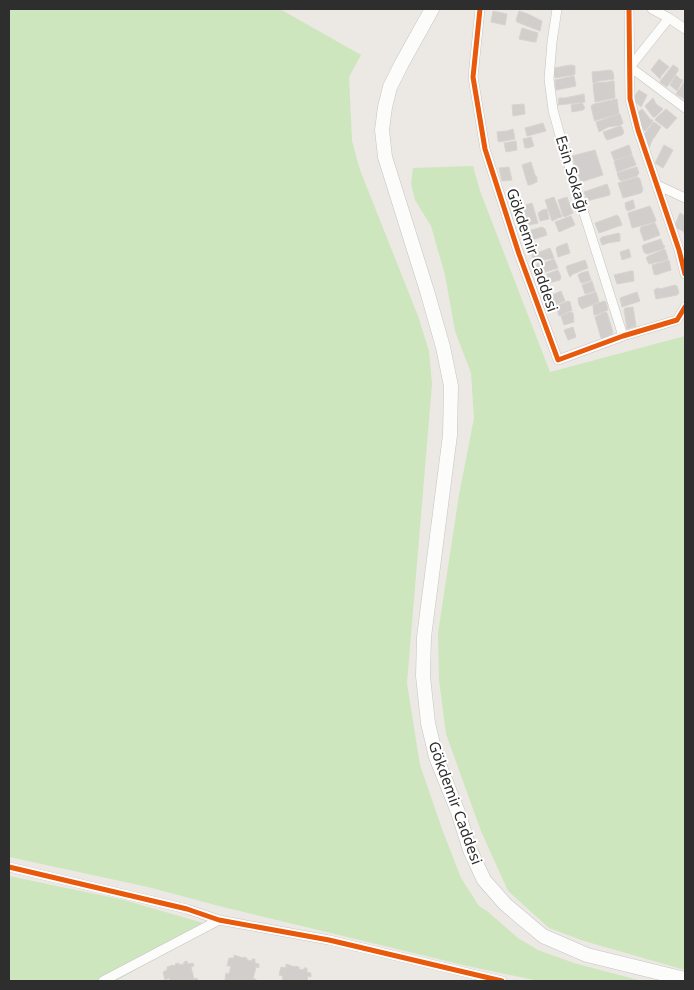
<svg xmlns="http://www.w3.org/2000/svg" width="694" height="990" font-family="'Noto Sans',sans-serif">
	<rect width="100%" height="100%" fill="#ece8e4"/>
	<path fill="#cee6be" d="M9 9H280L361 55 349 77 352 141 360 170 418 316 429 351 432 384 407 683 420 765 442 829 461 878 479 906 487 911 518 938 538 950 574 963 642 981H539L463 965 223 907 148 887 9 857Z
		M473 166 480 191 550 372 685 336V970L584 941 549 928 508 891 481 831 446 734 439 680 438 633 459 495 474 418 471 373 455 331 445 275 431 226 415 200 411 184 413 168Z
		M9 876 124 900 217 927 173 948 116 981H9Z"/>
	<path fill="#d1cecb" stroke="#d7d4d0" d="M493 11 507 14 505 25 491 22Z
		M519 11 528 14 542 21 540 31 517 22 516 20Z
		M522 28 538 33 536 42H534L519 39Z
		M659 59 669 67 661 76 660 79 651 70Z
		M571 65 575 66V74L573 75 555 78 554 68Z
		M673 65 678 68V71L667 87 660 82 661 80Z
		M611 70 613 72 614 79 599 81 593 83 592 72Z
		M676 75 680 79 683 80 677 91 670 85Z
		M574 76 576 86 556 90 555 80Z
		M685 80V99L676 94 681 87Z
		M611 81H614L615 98 595 102 593 85 594 83 608 82Z
		M639 90 647 95 641 107 632 99Z
		M584 94 585 102 558 105 559 98H565Z
		M653 98 656 104 663 109 655 117H653L645 106Z
		M617 99 619 114 597 120 595 121 594 119 591 106 594 104Z
		M582 103 585 108 583 110 572 112 571 105Z
		M524 104 525 114 513 116 512 105Z
		M642 109 651 120H653L652 123 645 131 638 123 640 118 637 116V113Z
		M666 109 677 118 667 129 655 120 656 118Z
		M620 114 623 123 621 125 608 127 599 132 596 122Z
		M654 122 661 127 654 138H653L649 148 644 137V134Z
		M543 123 546 131 527 136 525 128Z
		M620 126 622 127 624 133 622 135 607 140 605 137 603 132Z
		M513 129 515 139 499 142 498 141 497 132 507 131Z
		M531 137 534 146 528 148H525L523 139Z
		M516 141 517 150 506 152 504 143Z
		M629 145 632 154 628 156 614 160 611 152Z
		M664 145 673 150 663 168 655 163Z
		M595 150 603 175 581 182 572 156Z
		M632 155 636 165 617 172 614 161Z
		M531 162 535 175 537 177V182L530 185H528L522 165Z
		M509 167 512 180 502 181 499 168Z
		M636 167H637L639 173 637 176 621 181 619 179 617 173Z
		M638 177 640 179 643 190 641 193 623 198 618 183Z
		M607 184 610 192V195L587 201 584 192Z
		M554 197 562 217 558 218 552 221 545 200Z
		M567 197 573 213 565 217 563 216 558 200Z
		M633 200 635 208 628 211 626 209 625 203Z
		M532 203 538 223 529 225 523 206Z
		M650 206 656 220 655 222 632 228 628 213Z
		M547 209 549 219 540 221 538 213 541 211 542 210Z
		M680 213 685 216V233L683 232V231L674 227Z
		M617 215 619 217 622 225 599 233 595 223Z
		M571 216 575 225 559 232 555 222Z
		M655 223 660 235 644 241 640 230 641 227Z
		M542 227 545 229 547 235 529 241 528 240 525 232Z
		M619 233 620 234V241L608 243 602 245 600 239 602 237Z
		M661 239 663 245 665 246 663 249 647 254 644 252 642 246 643 245Z
		M567 243 570 253 558 257 556 249 557 247Z
		M550 248 554 258 534 262 532 255 533 253H537Z
		M629 249 631 257 622 260 620 252Z
		M665 249 668 258 667 260 649 264 646 258 648 256Z
		M554 259 558 268 539 274 536 266 537 264 546 262Z
		M585 260 588 268 573 274 570 277 569 275 566 267 567 266Z
		M669 260 671 270 656 275 654 274 652 265 667 261Z
		M558 270 561 277 560 280 549 283 547 274Z
		M588 271 591 280 583 283H581L578 275 581 273Z
		M631 271H633L634 281 617 284 614 275Z
		M592 281 595 291 585 294 582 285Z
		M675 285 677 286 679 293 677 295 656 299 654 290 658 288 660 289Z
		M561 291 565 301 549 307 546 298Z
		M596 292 599 302 582 309 579 305 578 298Z
		M637 292 640 301 622 307 620 298Z
		M568 301 570 302 572 311H570L559 316 556 306Z
		M604 301 606 302 608 310 596 315H594L593 305Z
		M633 307 636 326 627 329 624 310 625 308Z
		M570 312 573 313 574 322 564 325 561 316Z
		M605 312 607 313 613 332 612 334 603 339 601 338 595 317Z
		M573 327 576 337 568 340 564 330Z
		M234 955 243 958 244 957 247 958V960L252 961V959H255V963L259 964V968L256 967 253 979H256V981H230L225 980 226 973 229 974 231 966H227L229 958H234Z
		M187 961 188 964 193 963 194 966 191 967 194 979 197 978 198 981H170L169 978 165 980 163 972 167 970V967L173 965V966L176 965 175 964 179 963V965L184 964V962Z
		M286 964 295 967V966L299 967V969L304 970V968H307V972L311 973V977L308 976 307 981H282L283 976 279 975 281 967 286 968Z"/>
	<g fill="none" stroke-linecap="round" stroke-linejoin="round">
		<g stroke="#c5c4c5" stroke-width="10">
			<path id="minor" d="M480 9 473 77 485 149 519 254 558 360 623 336 677 320 685 307
				M557 9 552 42 549 79 553 110 564 150 623 336
				M629 9 630 99 638 130 679 250 685 274
				M652 9 669 18 685 29
				M669 18 630 67 685 108
				M657 185 685 198
				M9 867 187 909 219 920 329 940 502 981
				M103 981 219 920"/>
		</g>
		<g stroke="#c5c4c5" stroke-width="15">
			<path id="secondary" d="M432 9 402 63 390 87 385 107 382 130 385 157 427 291 443 347 451 386 450 435 424 637 423 676 428 723 436 757 458 812 470 850 484 880 505 904 543 936 587 955 685 979"/>
		</g>
		<use href="#minor" stroke="#fcfcfb" stroke-width="9"/>
		<use href="#secondary" stroke="#fcfcfb" stroke-width="14"/>
		<g stroke="#fff" stroke-width="8">
			<path id="cycleway" d="M480 9 473 77 485 149 519 254 558 360 623 336 677 320 685 307
				M629 9 630 99 638 130 679 250 685 274
				M9 867 187 909 219 920 329 940 502 981"/>
		</g>
		<use href="#cycleway" stroke="#e8590c" stroke-width="5"/>
	</g>
	<g text-anchor="middle" stroke-width="4" stroke-linejoin="round" paint-order="stroke">
		<g font-size="15" fill="#2e2e2e" stroke="#fff">
			<text transform="translate(572 174) rotate(73)" y="5">Esin Sokağı</text>
			<text transform="translate(532 250) rotate(71)" y="5">Gökdemir Caddesi</text>
			<text transform="translate(455 803) rotate(70)" y="5">Gökdemir Caddesi</text>
		</g>
	</g>
	<rect width="694" height="990" fill="none" stroke="#2e2e2e" stroke-width="20"/>
</svg>
